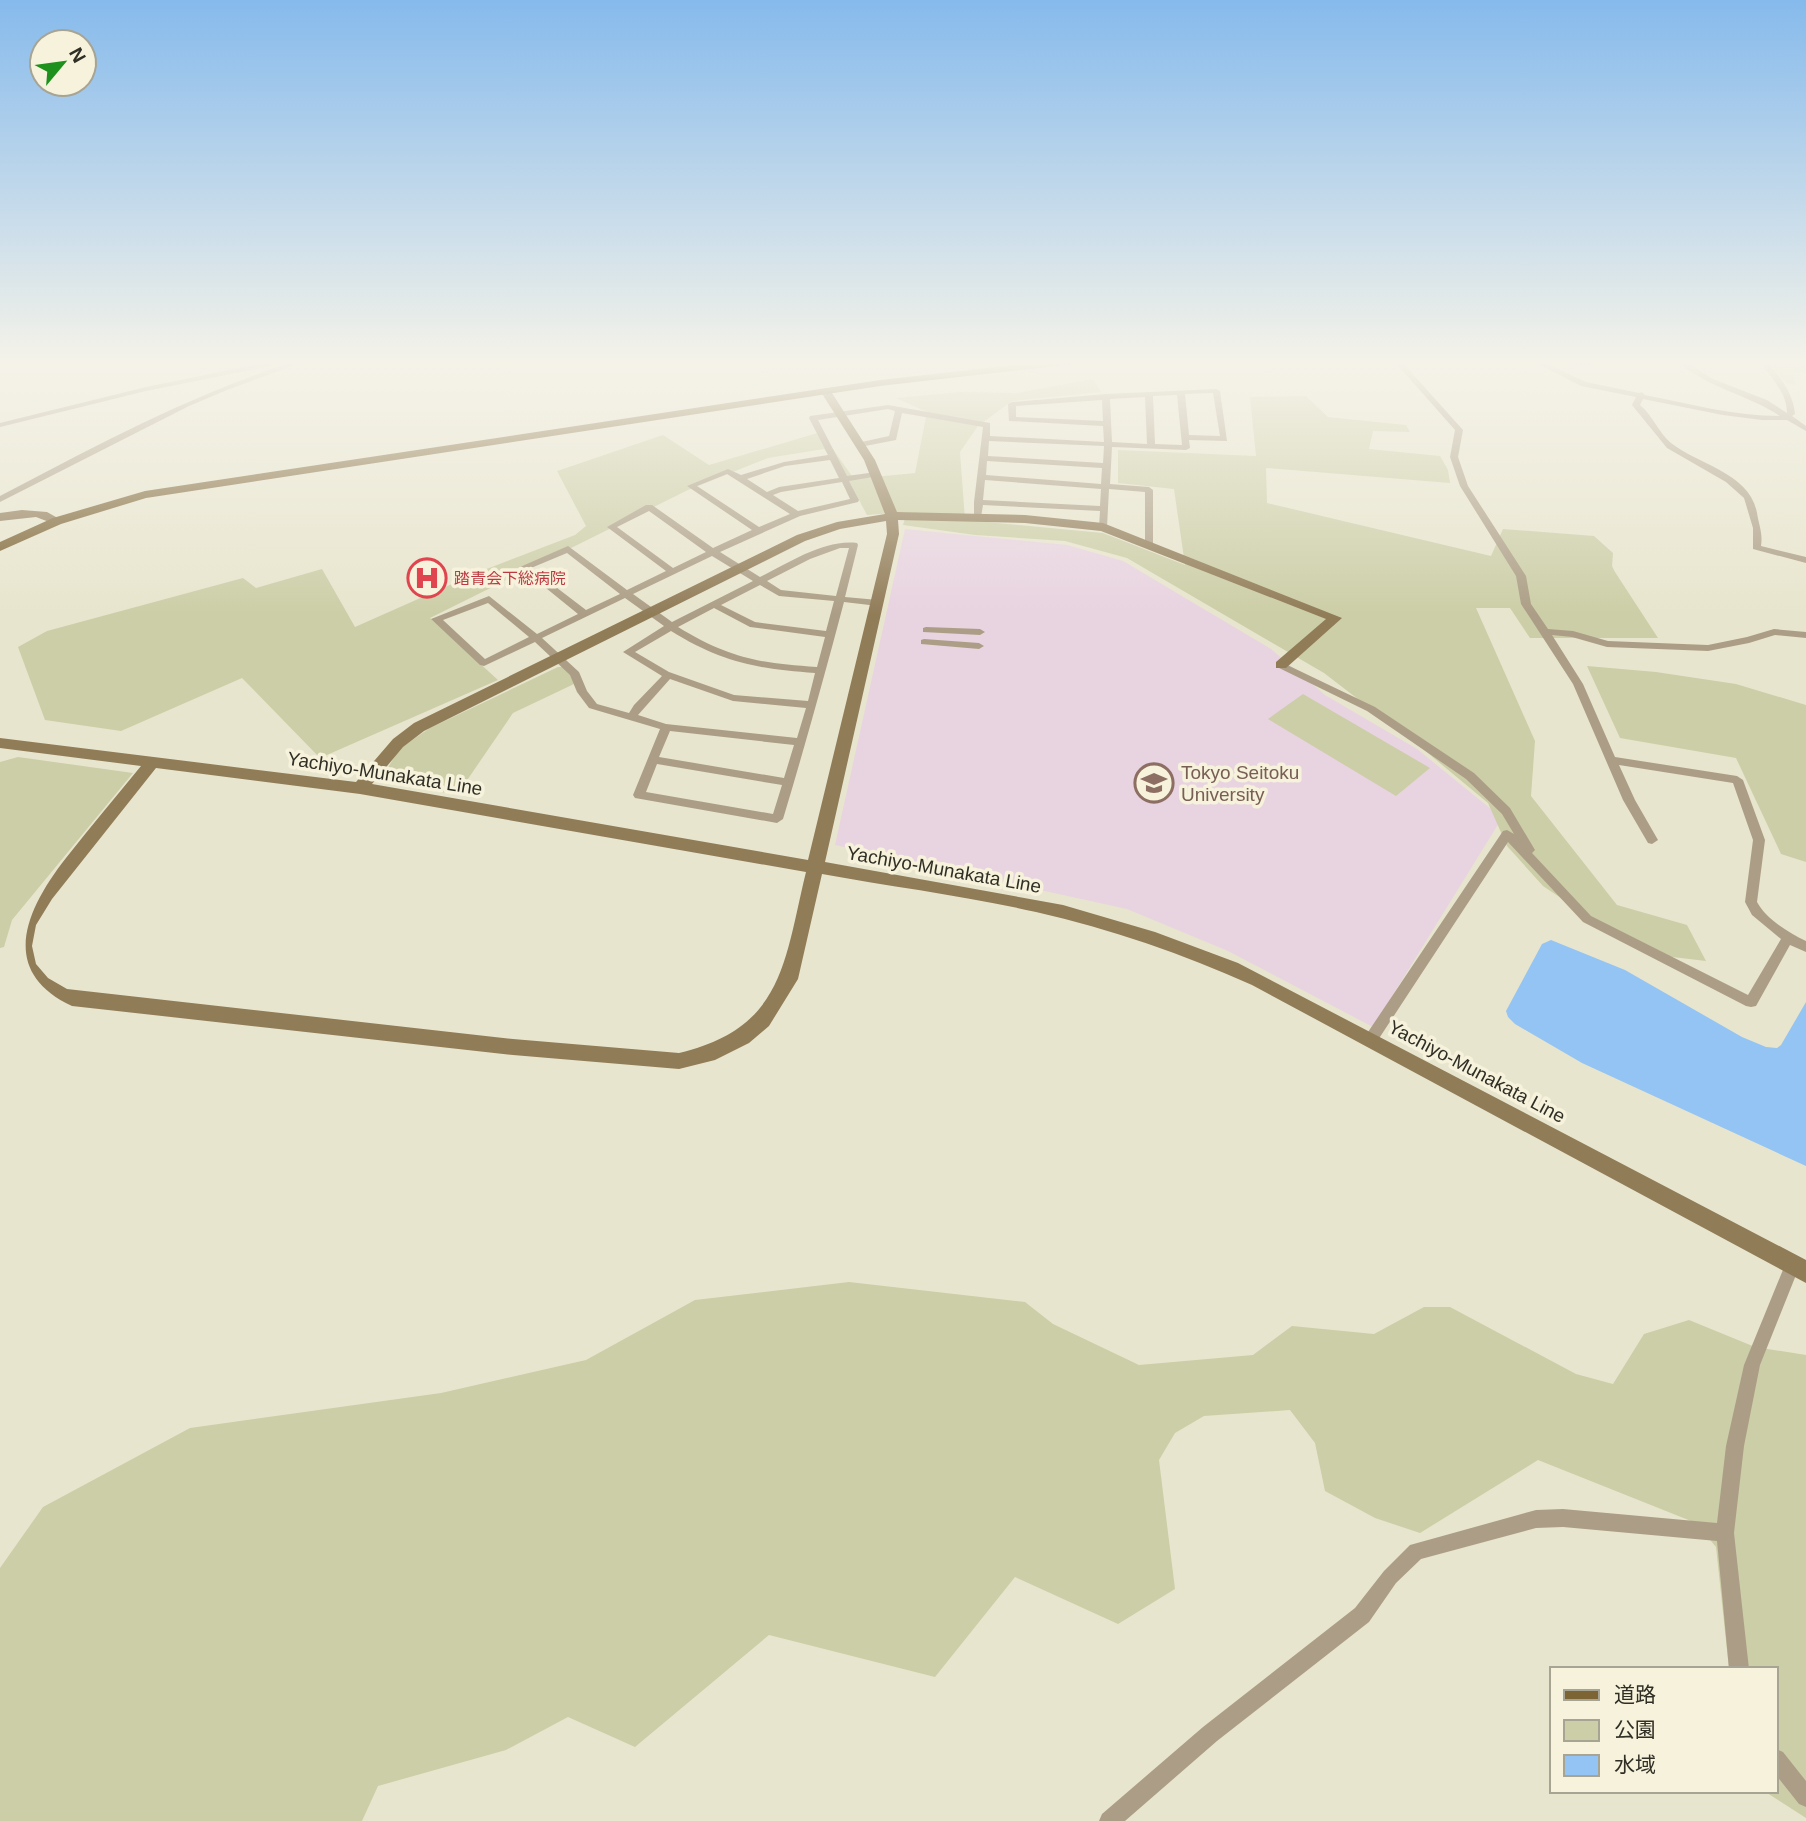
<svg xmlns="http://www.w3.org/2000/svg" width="1806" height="1821" font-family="Helvetica,'Noto Sans JP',sans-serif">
	<rect width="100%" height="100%" fill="#e8e5ce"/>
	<path fill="#e8d3e1" d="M905 529 1067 545 1123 561 1271 649 1325 695 1417 749 1502 818 1373 1027 1228 951 1127 909 835 845Z"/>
	<path fill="#cccea7" d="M1767 361H1806V373L1793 371 1795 385 1786 383Z
		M1093 379 1101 392 1012 401 978 426 960 452 965 520 1103 533 1185 565 1174 489 1118 483V450L1256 456 1250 397 1306 396 1328 417 1406 425 1410 432 1373 431 1369 449 1440 456 1448 470 1450 483 1266 468 1267 503 1491 556 1503 529 1594 536 1613 553 1612 566 1615 572 1658 638H1530L1510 608H1476L1535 741 1531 796 1617 905 1687 925 1706 961 1656 955 1607 929 1543 886 1507 846 1488 803 1423 749 1324 673 1127 558 1065 541 975 535 903 525 907 512 867 515 851 485 824 449 768 458 688 490 430 618 498 680 320 758 242 678 121 731 45 720 18 647 47 631 243 578 256 588 322 569 355 627 479 572 575 535 586 526 557 471 663 435 709 465 821 432 854 479 915 473 927 412 896 398 961 392 1017 393Z
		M1587 666 1656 672 1736 684 1806 705V862L1781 854 1736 758 1620 738Z
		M558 667H564L571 675 574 684 513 713 457 795 391 782 386 771 399 749 430 728Z
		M1303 694 1430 768 1396 796 1268 719Z
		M18 757 133 773 12 920 4 947 0 948V762Z
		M849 1282 1025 1302 1053 1324 1139 1365 1253 1355 1292 1326 1374 1334 1424 1307H1450L1576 1374 1613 1384 1644 1334 1689 1320 1755 1347 1806 1355V1818L1764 1791H1776V1669H1729L1716 1547 1696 1523 1538 1460 1420 1533 1375 1518 1325 1491 1315 1443 1290 1410 1204 1416 1175 1433 1159 1460 1175 1589 1118 1624 1015 1577 935 1677 769 1635 635 1747 568 1717 506 1750 378 1786 362 1821H0V1568L43 1507 190 1428 441 1393 586 1360 695 1300Z"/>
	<path fill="#94c4f3" d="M1551 940 1625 970 1742 1037 1766 1047 1777 1048 1781 1045 1806 1002V1166L1582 1063 1515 1024 1508 1017 1506 1011 1542 944Z"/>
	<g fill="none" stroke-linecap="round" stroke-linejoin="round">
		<path fill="#ac9e86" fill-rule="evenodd" d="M296 361H306L227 390 189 406 0 502V496C97 445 192 394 296 361Z
			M1394 361H1401L1463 430 1458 457 1468 486 1526 576 1531 604 1548 629 1573 631 1608 641 1708 645 1747 637 1774 629 1806 632V638L1775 635 1749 643 1708 651 1607 647 1572 637 1552 635 1583 684 1615 757 1737 776 1743 780 1765 840 1757 902C1766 919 1789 933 1806 941V952L1790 945 1756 1006 1751 1007 1746 1006 1583 922 1508 842 1376 1043 1371 1045 1366 1043 1364 1039 1366 1035 1503 831 1507 830 1514 834 1502 814 1466 779 1367 711 1277 667 1276 665 1281 662 1375 707 1474 773 1510 808 1535 850 1532 853 1591 916 1748 995 1781 939 1752 915 1745 902 1753 840 1733 783 1619 765 1635 800 1658 840 1652 844 1648 843 1623 800 1573 684 1521 604 1516 576 1460 486 1450 457 1455 430Z
			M1532 361H1541L1586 382 1639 393 1642 392 1645 395C1690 404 1734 416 1780 416 1747 394 1707 388 1677 361H1685L1713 379 1767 400 1787 413C1787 393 1771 377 1759 361H1766C1780 377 1793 392 1795 414L1792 416 1806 426V431L1787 420H1762L1723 415 1643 399 1640 405C1653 416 1658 432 1671 443 1699 465 1750 473 1757 513 1759 526 1763 533 1761 546L1806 557V563L1753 549V528L1744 498 1726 482 1667 448 1632 405 1636 397 1581 386Z
			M268 362H271V366L146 391 0 427V423L146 387Z
			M1216 389 1220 391 1227 441 1189 440 1190 448 1186 450 1112 447 1110 484 1149 487 1153 490V546L1149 549 1145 546V492L1109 489 1107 527 1103 530 1099 527 1100 511 983 505 981 517 974 519V502L983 427 902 413 896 440 860 447H857V443L889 436 895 411 888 409 818 420 847 476 876 472 880 474 879 476 849 481 859 500 858 502 800 516 720 552 760 577C789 563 824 539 857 543L858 545 845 597 878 600 883 603 878 606 844 602C825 674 805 746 783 819L777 823 635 798 633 795 660 729 589 708 577 692 570 675 535 642 484 666 480 665 431 619 489 596 537 634 578 614 520 567 568 546 627 590 666 571 607 527 646 505H652L713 548 752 530 687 486 728 469 741 475 784 462 828 455 809 418 810 416 888 405 990 423V436L1104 442 1103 426 1009 421 1008 404 1012 402 1106 394ZM1213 393 1220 436 1189 435 1185 394ZM1177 395 1182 445 1155 444 1153 396ZM1145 397 1147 444 1112 442 1110 399ZM1102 400 1103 421 1016 417V406ZM989 441 1104 446 1103 463 988 456ZM830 460 839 478 779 487 767 492 747 479 785 466ZM987 461 1102 468 1101 484 986 475ZM727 474 790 514 759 527 697 486ZM985 480 1101 489 1100 506 983 500ZM842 482 850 499 798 511 773 495 781 492ZM649 511 706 552 673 568 617 527ZM840 548H849L836 596 781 590 767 581 810 559ZM567 553 620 594 586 610 531 568ZM712 556 753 581 672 622 633 594ZM760 585 779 596 834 601 826 631 755 622 721 605ZM625 598 664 626 623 652 662 676 634 705 629 713 597 704 587 691 579 672 542 638ZM488 603 529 637 485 659 443 620ZM714 608 750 627 825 637 817 667C758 663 729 658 678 627ZM671 631C721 662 757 669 815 673L808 701 734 695 669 672 635 652ZM670 679 733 701 806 708 797 738 666 724 638 715ZM670 731 794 745 784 778 659 757ZM657 764 782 785 773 814 646 792Z
			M926 627 980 629 985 632 980 635 923 632V628Z
			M924 639 979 643 984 646 979 649 921 644V640Z
			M1792 1258 1797 1260 1800 1265 1760 1365 1744 1446 1734 1533 1749 1669H1729L1717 1541 1563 1527 1536 1528 1421 1559 1396 1583 1369 1622 1217 1741 1125 1821H1099L1102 1814 1203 1727 1355 1608 1384 1571 1410 1545 1536 1510 1563 1509 1717 1523 1726 1446 1744 1365 1787 1260Z
			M1776 1749 1783 1752 1806 1781V1807L1799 1804 1776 1775Z"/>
		<path fill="#917c58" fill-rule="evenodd" d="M826 389 830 390 875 460 897 512 1025 515 1103 523 1342 618 1286 668H1276V662L1326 619 1101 531 1025 523 898 520 899 534 825 862 1063 905 1155 932 1238 963 1806 1260V1283L1252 985C1183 954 1111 929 1036 912 966 896 893 887 822 874L798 979 769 1026 749 1043 715 1060 679 1069 513 1055 72 1006C0 972 23 913 66 858 90 827 116 797 141 766L0 748V738L356 782 393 739 414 723 797 535 837 522 885 514 864 460 821 392ZM886 521 887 534 808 860 372 784 403 747 424 731 805 541 840 529ZM156 768 360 794 806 872C784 962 784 1028 679 1053L513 1039 67 989 48 978 36 964 32 946 36 925 52 899Z
			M22 510 47 512 63 521 57 525 36 517 0 521V513Z"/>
		<path fill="#7d6435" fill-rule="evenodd" d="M1049 361H1077L1072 364 880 386 146 498 61 524 0 551V542L53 518 145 491 880 380Z
			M1567 361H1600C1593 366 1574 366 1567 361Z"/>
	</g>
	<linearGradient id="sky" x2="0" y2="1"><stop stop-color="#86baec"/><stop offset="0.59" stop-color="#f5f3e9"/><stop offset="1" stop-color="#f5f3e9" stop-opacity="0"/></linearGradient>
	<rect width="1806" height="615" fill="url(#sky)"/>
	<defs>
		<g id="hospital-ring" transform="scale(2.0125)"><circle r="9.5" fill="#f6f2db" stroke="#e0444e" stroke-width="1.5"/><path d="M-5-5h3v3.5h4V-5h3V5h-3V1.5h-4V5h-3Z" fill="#e0444e"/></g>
		<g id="university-ring" transform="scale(2.0125)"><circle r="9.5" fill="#f6f2db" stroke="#8d6e63" stroke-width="1.5"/><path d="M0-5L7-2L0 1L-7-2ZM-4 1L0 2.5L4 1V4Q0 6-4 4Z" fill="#8d6e63"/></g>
	</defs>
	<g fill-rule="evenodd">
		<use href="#hospital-ring" x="427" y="578"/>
		<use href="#university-ring" x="1154" y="783"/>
	</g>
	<g text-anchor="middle" stroke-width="7" stroke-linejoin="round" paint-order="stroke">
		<g font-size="16" fill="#be3a42" stroke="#f6f2db" text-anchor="start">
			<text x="454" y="584">踏青会下総病院</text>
		</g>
		<g font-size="19" fill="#785e54" stroke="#f6f2db" text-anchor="start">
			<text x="1181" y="779">Tokyo Seitoku<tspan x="1181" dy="22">University</tspan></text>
		</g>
		<g font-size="19" fill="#302f26" stroke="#f6f2db">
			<text transform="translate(385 773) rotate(9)" y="7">Yachiyo-Munakata Line</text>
			<text transform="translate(944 869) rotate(10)" y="7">Yachiyo-Munakata Line</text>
			<text transform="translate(1477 1071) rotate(28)" y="7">Yachiyo-Munakata Line</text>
		</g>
	</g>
	<rect x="1550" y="1667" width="228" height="126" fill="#f6f2db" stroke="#a7a493" stroke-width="2"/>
	<rect x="1564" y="1690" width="35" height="10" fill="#7d6435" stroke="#a7a493" stroke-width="2"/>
	<text x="1614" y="1702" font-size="21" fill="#302f26">道路</text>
	<rect x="1564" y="1720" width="35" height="21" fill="#cccea7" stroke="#a7a493" stroke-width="2"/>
	<text x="1614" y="1737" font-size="21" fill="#302f26">公園</text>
	<rect x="1564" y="1755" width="35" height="21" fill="#94c4f3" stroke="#a7a493" stroke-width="2"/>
	<text x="1614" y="1772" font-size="21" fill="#302f26">水域</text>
	<g transform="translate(63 63) rotate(61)"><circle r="33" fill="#f6f2db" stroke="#a7a493" stroke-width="2"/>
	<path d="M0-5L12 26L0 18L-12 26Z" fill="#1e911c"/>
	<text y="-10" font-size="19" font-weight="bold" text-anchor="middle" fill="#302f26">N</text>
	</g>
</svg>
